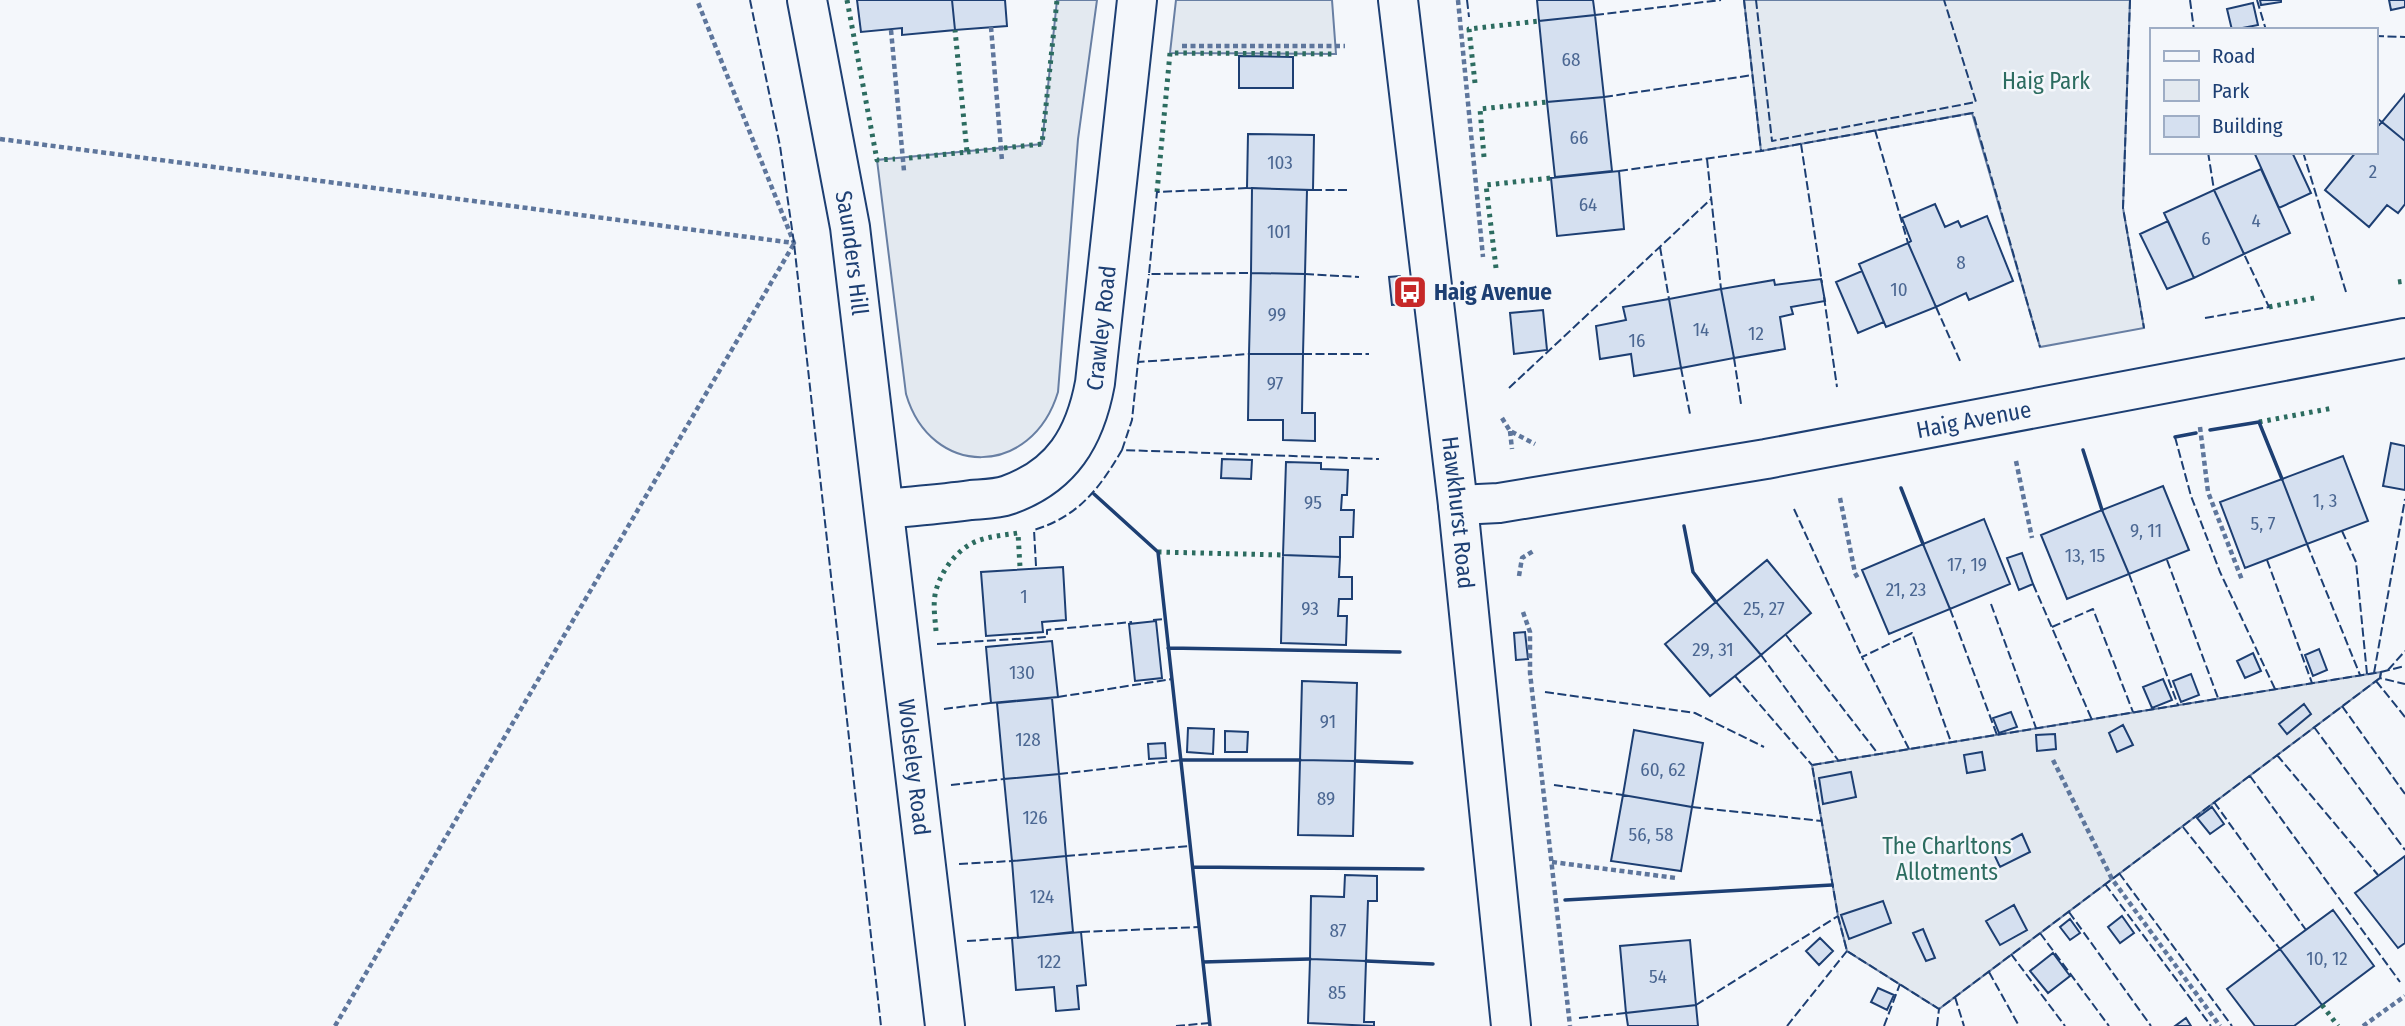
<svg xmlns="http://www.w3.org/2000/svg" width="2405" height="1026" font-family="'Fira Sans Condensed',sans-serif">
	<rect width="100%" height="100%" fill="#f4f7fb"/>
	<path fill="#e3e9f0" stroke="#687fa3" stroke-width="2" d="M1057 0H1097L1078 139 1058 392C1032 478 931 479 906 394L877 160 1042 144Z
		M1176 0H1332L1336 54 1170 53Z
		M1744 0H2130L2123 208 2144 328 2040 347 1972 113 1761 151Z
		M2381 672 2380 678 1939 1009 1847 951 1838 916 1812 765Z"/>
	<path fill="#d5e0f0" stroke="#1d3f73" stroke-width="2" d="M857 0H952L955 30 902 35V28L861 32Z
		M952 0H1005L1007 26 955 30Z
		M1537 0H1593L1595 15 1539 21Z
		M2260 0H2281V2L2261 5Z
		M2389 0H2405V7L2391 10Z
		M2253 3 2258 25 2232 30 2227 9Z
		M1595 15 1604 97 1547 102 1539 21Z
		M1239 56 1293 57V88H1239Z
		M2405 94V141L2382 122Z
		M1604 97 1612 171 1555 177 1547 102Z
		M2382 122 2405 141V204L2398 213 2387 205 2369 227 2325 190 2356 152H2375V129Z
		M1248 134 1314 135 1313 190 1247 188Z
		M2254 152H2292L2311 193 2279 208Z
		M2261 169 2290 233 2244 254 2214 190Z
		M1619 171 1624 229 1557 236 1551 178Z
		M1252 188 1307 190 1305 274 1251 273Z
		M2214 190 2244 254 2194 278 2164 213Z
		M1935 204 1945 227 1958 221 1961 227 1987 216 2013 281 1969 300 1966 293 1936 307 1908 243 1911 241 1902 218Z
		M2168 221 2194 278 2167 289 2140 234Z
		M1908 243 1936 307 1886 327 1859 264Z
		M1862 271 1884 322 1858 333 1836 282Z
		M1251 273 1305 274 1303 354H1249Z
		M1400 276 1403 304 1392 305 1389 277Z
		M1821 279 1825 301 1791 307 1793 314 1780 317 1785 349 1734 358 1721 289 1774 280 1775 285Z
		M1721 289 1734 358 1681 368 1669 299Z
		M1669 299 1681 368 1634 376 1631 354 1600 359 1596 326 1626 320 1623 307Z
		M1543 310 1547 350 1514 354 1510 313Z
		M1249 354H1303L1302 413H1315V441L1283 440V420H1248Z
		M2391 443 2405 446V490L2383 486Z
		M2343 456 2368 521 2307 544 2282 479Z
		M1222 459 1252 460 1251 479 1221 478Z
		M1286 462 1321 463V469L1348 470 1347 495H1342L1341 510H1354L1353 537H1340V557L1283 555Z
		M2282 479 2307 544 2245 568 2220 502Z
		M2163 486 2189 550 2129 574 2102 510Z
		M2102 510 2129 574 2067 599 2041 535Z
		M1984 519 2010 584 1950 609 1923 544Z
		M1923 544 1950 609 1889 634 1862 570Z
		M2022 553 2033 584 2019 590 2007 558Z
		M1283 555 1340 557 1339 577H1352V599H1339L1338 616H1347L1346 645 1281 643Z
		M1767 560 1811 613 1761 655 1716 602Z
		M1063 567 1066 620 1042 622 1043 632 986 636 981 572Z
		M1716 602 1761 655 1710 696 1665 644Z
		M1156 621 1162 678 1135 681 1129 624Z
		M1525 632 1528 659 1516 660 1514 633Z
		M1052 641 1058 697 991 703 986 647Z
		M2319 649 2327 670 2313 676 2305 655Z
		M2253 653 2261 671 2245 678 2237 661Z
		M2191 674 2199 695 2181 702 2173 681Z
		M2163 679 2172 700 2152 708 2143 687Z
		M1302 681 1357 683 1355 761 1300 760Z
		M1052 698 1059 774 1004 779 997 703Z
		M2304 704 2311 714 2287 734 2279 724Z
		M2011 712 2017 727 1999 733 1993 718Z
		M2123 725 2133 745 2117 752 2109 733Z
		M1188 728 1214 729 1213 754 1187 752Z
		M1634 730 1703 743 1692 807 1623 795Z
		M1225 731 1248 732 1247 752H1225Z
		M2055 734 2056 749 2037 751 2036 735Z
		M1165 743 1166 758 1149 759 1148 744Z
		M1982 752 1985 770 1967 773 1964 755Z
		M1300 760 1355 761 1353 836 1298 835Z
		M1851 772 1856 797 1823 804 1819 778Z
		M1059 774 1066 856 1012 861 1004 779Z
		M1623 795 1692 807 1681 871 1611 861Z
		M2212 807 2224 824 2210 834 2197 818Z
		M2022 834 2030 852 2000 867 1992 850Z
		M1066 856 1073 932 1018 938 1012 861Z
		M2405 856V943L2398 948 2355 893Z
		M1345 875 1377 876V901H1368L1366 961 1310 959 1311 896 1344 897Z
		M1883 901 1891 923 1849 939 1841 915Z
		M2014 905 2027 930 2000 945 1986 921Z
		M2333 910 2374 966 2322 1005 2280 949Z
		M2122 916 2134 933 2120 943 2108 927Z
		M2070 919 2080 933 2070 940 2060 927Z
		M1923 929 1935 958 1926 961 1913 933Z
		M1081 932 1086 985 1077 986 1079 1009 1056 1011 1054 987 1016 990 1012 938Z
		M1820 938 1833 951 1819 965 1806 951Z
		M1690 940 1696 1005 1626 1013 1620 946Z
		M2280 949 2322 1005 2294 1026H2255L2227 989Z
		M2053 953 2070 976 2048 993 2030 971Z
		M1310 959 1366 961 1364 1022H1374V1026L1308 1023Z
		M1878 988 1894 995 1887 1010 1871 1002Z
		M1696 1005 1698 1026H1628L1626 1013Z
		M2186 1018 2191 1026H2175Z"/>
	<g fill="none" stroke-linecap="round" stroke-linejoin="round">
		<g stroke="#1d3f73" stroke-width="42">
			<g id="minor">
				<path id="s1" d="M807 0 850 227 945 1026"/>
				<path id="s2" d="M1398 0 1458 505 1511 1026"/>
				<path id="s3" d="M1458 505 1499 503 1766 459 2405 338"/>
				<path id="s4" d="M885 509C914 506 942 504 971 500 983 499 997 499 1008 495 1062 476 1085 437 1095 383L1137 0"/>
			</g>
		</g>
		<path stroke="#5e769c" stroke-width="4.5" stroke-dasharray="5 3.5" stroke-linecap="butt" d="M1458 0 1483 257
			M991 27 1002 161
			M891 30 904 171
			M1182 46H1345
			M0 139 794 243 697 0
			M1502 418 1510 431 1535 444
			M2200 427 2208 492 2242 580
			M1510 431 1512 449
			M2016 461 2032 538
			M1840 498 1855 573 1859 580
			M1519 576 1522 558 1535 550
			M1523 612 1530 632V673L1570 1026
			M2053 760 2112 879 2220 1026
			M1552 862 1676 878
			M335 1026 795 242
			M2363 1026 2405 996"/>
		<use href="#minor" stroke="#f4f7fb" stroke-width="38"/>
		<path stroke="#2c6c60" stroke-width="5" stroke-dasharray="3.5 5" stroke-linecap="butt" d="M847 0 877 160 895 159
			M1475 83 1469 29 1539 21
			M1004 148 1042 144 1057 0
			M967 152 997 149
			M1484 157 1480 109 1547 102
			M909 158 967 152 955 30
			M1157 192 1170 53 1336 54
			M1496 268 1486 185 1551 178
			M2398 282 2405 281
			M2269 307 2319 297
			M2259 422 2333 408
			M1158 552 1283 555
			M936 631C935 617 932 601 937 587 943 568 960 546 980 540 992 536 1005 535 1018 533L1020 567
			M2322 1005 2338 1026"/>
		<path stroke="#1d3f73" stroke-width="2" stroke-dasharray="9 3.5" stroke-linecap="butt" d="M750 0 780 146 794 243 881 1026
			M1467 0 1469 17
			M1744 0 1761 151
			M1756 0 1772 141 1976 102 1944 0
			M2130 0 2123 208 2144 328
			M2190 0 2194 30
			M2257 0 2266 30
			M1595 15 1721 0
			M2375 36 2405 37
			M1604 97 1753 75
			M2375 117 2382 122
			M1875 130 1908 243
			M1801 144 1822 283
			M2208 152 2214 190
			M2303 152 2346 292
			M1707 159 1721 289
			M1619 171 1761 151 1973 113 2040 347
			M1247 188 1157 192 1149 274 1251 273
			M1313 190H1349
			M1660 247 1669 299
			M1305 274 1359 277
			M1824 297 1837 387
			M1936 307 1961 363
			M2205 318 2269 307 2244 254
			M1303 354H1369
			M1734 358 1741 404
			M1138 362 1149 274
			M1681 368 1690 414
			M1509 388 1711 199
			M2175 437 2191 496 2220 572 2275 689
			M1122 450 1132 420 1138 362 1249 354
			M1794 509 1862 657
			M2342 531 2356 562 2367 674
			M2307 544 2360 675
			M2167 560 2218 698
			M2267 560 2312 683
			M1036 566 1034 530C1079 516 1099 489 1122 450L1379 459
			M2129 574 2178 705
			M2033 584 2092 720
			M1991 604 2036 728
			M1950 609 1997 735
			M1153 620 1165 619
			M2052 627 2093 609 2133 712
			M1786 635 1879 755
			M937 644 1047 637V630L1132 622
			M1761 655 1838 760
			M2388 670 2405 651
			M2381 672 2405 666
			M2374 673 2405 499
			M1735 676 1812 765
			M2380 678 1939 1009 1847 951 1838 916 1812 765 2381 672 2380 678 2405 684
			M2376 681 2405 717
			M1545 692 1695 713 1764 747
			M1058 697 1172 679
			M2342 706 2405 794
			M944 709 991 703
			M2314 727 2405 850
			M1909 749 1862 657 1912 633 1951 742
			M2277 755 2378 875
			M1059 774 1181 760
			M2250 776 2400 982
			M951 785 1004 779
			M1554 785 1623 795
			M2214 802 2306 930
			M1692 807 1822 821
			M2183 827 2280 949
			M1066 856 1190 846
			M959 864 1012 861
			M2119 873 2232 1026
			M2105 884 2211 1026
			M2069 912 2151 1026
			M1081 932 1199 927
			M2040 933 2109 1026
			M967 941 1012 938
			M2011 954 2065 1026
			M1989 972 2019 1026
			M1955 997 1964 1026
			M1696 1005 1838 916
			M1579 1018 1626 1013
			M1176 1026 1210 1023
			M1787 1026 1847 951
			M1884 1026 1900 984
			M1937 1026 1939 1009"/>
		<path stroke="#1d3f73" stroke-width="3.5" d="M2210 430 2259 422 2282 479
			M2175 437 2196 433
			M2083 450 2102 510
			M1901 488 1923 544
			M1094 494 1158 552 1210 1026
			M1684 526 1693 572 1716 602
			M1168 648 1400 652
			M1181 760H1300
			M1355 761 1412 763
			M1193 867 1423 869
			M1565 900 1832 885
			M1366 961 1433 964
			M1203 962 1310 959"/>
	</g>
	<defs>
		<g id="bus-square" transform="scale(1.75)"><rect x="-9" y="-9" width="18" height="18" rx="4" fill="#c62828" stroke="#f4f7fb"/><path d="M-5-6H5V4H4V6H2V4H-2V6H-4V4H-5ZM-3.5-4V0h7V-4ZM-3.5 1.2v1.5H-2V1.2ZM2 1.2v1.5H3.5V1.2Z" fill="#fff"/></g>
	</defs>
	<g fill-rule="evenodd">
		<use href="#bus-square" x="1410" y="292"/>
	</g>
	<g text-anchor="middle" stroke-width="5" stroke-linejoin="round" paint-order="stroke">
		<g font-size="19" fill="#4b6792">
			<text x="1571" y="66">68</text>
			<text x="1579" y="144">66</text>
			<text x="1280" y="169">103</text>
			<text x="2373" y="178">2</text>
			<text x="1588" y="211">64</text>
			<text x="2256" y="227">4</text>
			<text x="1279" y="238">101</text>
			<text x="2206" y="245">6</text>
			<text x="1961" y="269">8</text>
			<text x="1899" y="296">10</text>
			<text x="1277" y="321">99</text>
			<text x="1701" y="336">14</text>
			<text x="1756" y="340">12</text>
			<text x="1637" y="347">16</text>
			<text x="1275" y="390">97</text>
			<text x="2325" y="507">1, 3</text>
			<text x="1313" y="509">95</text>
			<text x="2263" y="530">5, 7</text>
			<text x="2146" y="537">9, 11</text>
			<text x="2085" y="562">13, 15</text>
			<text x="1967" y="571">17, 19</text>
			<text x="1906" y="596">21, 23</text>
			<text x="1024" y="603">1</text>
			<text x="1310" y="615">93</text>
			<text x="1764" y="615">25, 27</text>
			<text x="1713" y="656">29, 31</text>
			<text x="1022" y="679">130</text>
			<text x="1328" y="728">91</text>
			<text x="1028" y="746">128</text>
			<text x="1663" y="776">60, 62</text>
			<text x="1326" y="805">89</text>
			<text x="1035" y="824">126</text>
			<text x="1651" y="841">56, 58</text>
			<text x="1042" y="903">124</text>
			<text x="1338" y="937">87</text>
			<text x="2327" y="965">10, 12</text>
			<text x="1049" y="968">122</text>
			<text x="1658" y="983">54</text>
			<text x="1337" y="999">85</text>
		</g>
		<g font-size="23" fill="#2c6c60" stroke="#f4f7fb">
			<text x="2046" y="89">Haig Park</text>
			<text x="1947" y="854">The Charltons<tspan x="1947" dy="26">Allotments</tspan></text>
		</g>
		<g font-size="23" fill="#1d3f73" stroke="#f4f7fb">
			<text dy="8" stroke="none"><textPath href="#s1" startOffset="257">Saunders Hill</textPath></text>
			<text dy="8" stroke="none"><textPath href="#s4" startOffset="329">Crawley Road</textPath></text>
			<text dy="8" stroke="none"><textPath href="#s3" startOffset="523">Haig Avenue</textPath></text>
			<text dy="8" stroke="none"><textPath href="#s2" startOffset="516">Hawkhurst Road</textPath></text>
			<text dy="8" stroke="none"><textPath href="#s1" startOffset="775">Wolseley Road</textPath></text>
		</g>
		<g font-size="23" font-weight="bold" fill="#1d3f73" stroke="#f4f7fb" text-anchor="start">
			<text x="1434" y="300">Haig Avenue</text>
		</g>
	</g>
	<rect x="2150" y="28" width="228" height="126" fill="#f4f7fb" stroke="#9eadc5" stroke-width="2"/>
	<rect x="2164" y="51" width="35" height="10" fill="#f4f7fb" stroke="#9eadc5" stroke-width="2"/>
	<text x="2212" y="63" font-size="21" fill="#1d3f73">Road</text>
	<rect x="2164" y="80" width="35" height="21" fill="#e3e9f0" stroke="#9eadc5" stroke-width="2"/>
	<text x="2212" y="98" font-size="21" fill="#1d3f73">Park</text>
	<rect x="2164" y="116" width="35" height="21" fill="#d5e0f0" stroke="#9eadc5" stroke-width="2"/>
	<text x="2212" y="133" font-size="21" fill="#1d3f73">Building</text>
</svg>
